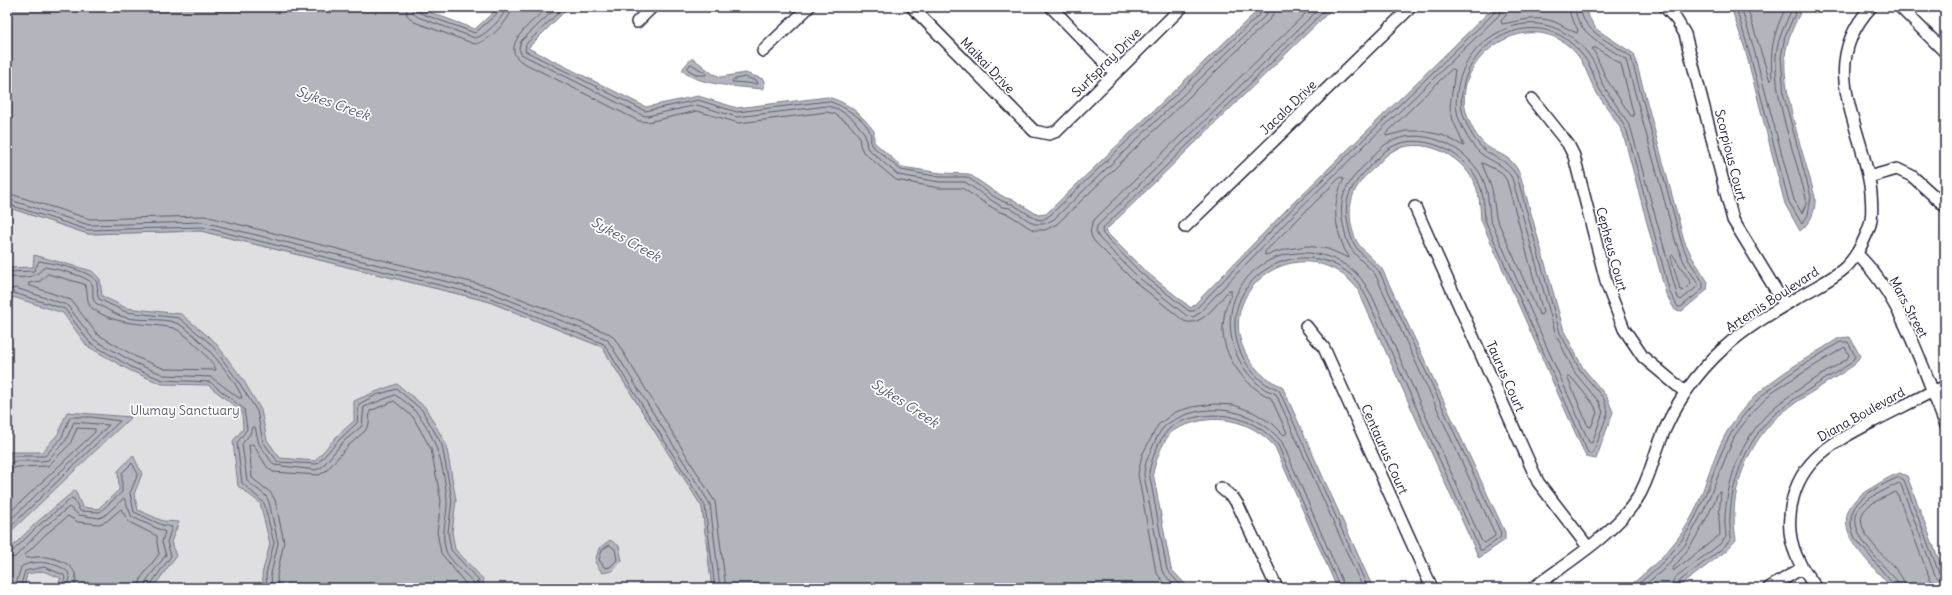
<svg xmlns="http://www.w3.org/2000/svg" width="1952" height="595" font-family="Delius,sans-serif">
	<rect width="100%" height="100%" fill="#fff"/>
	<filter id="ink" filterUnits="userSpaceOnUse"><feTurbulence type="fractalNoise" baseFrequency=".025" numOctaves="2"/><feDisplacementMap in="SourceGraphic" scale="8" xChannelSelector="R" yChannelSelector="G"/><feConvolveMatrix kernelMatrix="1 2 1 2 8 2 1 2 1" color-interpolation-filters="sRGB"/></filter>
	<g filter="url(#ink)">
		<path fill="#dfdfe2" stroke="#80808e" d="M7 207 88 234 201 231 487 301 602 347 702 507 712 588H7Z"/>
		<path fill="#b4b4bc" stroke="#7a7a88" d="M7 7H416L475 29 499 7H569L528 48 646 107 698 96 737 108 828 97C849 103 861 114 874 131V142L902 167 941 173 969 174 995 192 1006 198 1014 200 1038 215 1046 214 1261 7H1334L1105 231 1144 270 1191 308 1290 206 1494 7H1583L1596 29 1634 54 1684 240 1692 257 1708 282 1707 290 1682 311 1675 310 1666 294 1623 133C1616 119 1607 108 1598 95 1585 74 1586 57 1562 41 1516 12 1450 64 1467 115 1471 128 1480 143 1491 149 1497 153 1507 156 1512 162 1515 165 1518 170 1520 174L1564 331 1583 368 1607 397 1613 412 1596 459 1586 457 1481 220C1480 207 1480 194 1474 182 1460 153 1420 135 1391 152 1386 155 1380 162 1376 166 1370 172 1363 177 1359 184 1347 200 1348 224 1357 242 1363 251 1375 261 1382 269L1505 532V540L1479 558 1357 288C1299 221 1204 296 1251 362 1260 374 1268 381 1282 386L1373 588H1337L1275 447C1254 422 1220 413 1189 424 1183 426 1174 429 1170 434 1161 445 1156 460 1153 473L1171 569 1189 588H712L702 507 602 347 487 301 201 231 88 234 7 207Z
			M1731 7H1803C1795 23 1787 38 1785 56 1782 95 1805 158 1815 197 1816 211 1811 222 1800 231L1785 204 1745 49Z
			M691 59H694L713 74 721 77 745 73 763 79 765 85 762 89C742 87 697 85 683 71V68Z
			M34 255 92 271 100 279 102 296 126 308 181 314 214 341 242 378 261 410 267 440 280 458 315 461 337 436 354 421V401L375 392 397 384 425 407 446 444 456 500 452 532 455 549 483 579 484 588H264L262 574 270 544 260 503 238 486 233 441 243 429 242 412 208 385 162 384 131 371 87 346 63 313 13 297 7 314V268L33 267Z
			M1850 337 1860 356 1854 365C1831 381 1804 395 1782 413 1753 436 1733 481 1734 518 1734 525 1735 533 1736 540L1726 551 1677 588H1627C1656 565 1682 540 1697 506 1707 481 1714 453 1728 430 1755 385 1797 365 1839 338Z
			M67 412 131 417 7 535V462L10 452H42L58 434Z
			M133 455 142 474 134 494 138 510 163 521 179 522 171 542 176 556 153 588H56L61 578 43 571 27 574 24 588H7V552L36 523 75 490 82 507 98 509 119 490 118 471Z
			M1900 473 1907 476 1945 576V588H1892C1864 556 1816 518 1873 487 1881 482 1890 476 1900 473Z
			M610 540 619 546 622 561 612 571 602 573 595 562 599 548Z"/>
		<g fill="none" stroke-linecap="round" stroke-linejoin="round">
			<path stroke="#5c5c6f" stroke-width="1" d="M406 7 407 15 414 22 475 44C487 43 512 19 512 7
				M412 7 413 13 418 17 475 38C484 37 506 16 506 7
				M417 7 420 13 475 33 500 11 501 7
				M548 7C536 19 497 46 522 62L639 121 648 122 697 111 739 123 827 112 835 114 849 124 859 136 860 145 863 152 896 180 939 188H962L988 205 1000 212 1008 214 1033 230H1045L1057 224 1270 19 1274 13 1275 7
				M557 7 521 41 519 48 521 54 642 115 647 116 697 105 737 117 827 106 838 109 853 119 865 134 867 148 898 175 940 182H965L991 200 1002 207 1010 208 1034 224H1043L1053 220 1234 46 1266 15 1269 7
				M564 7 526 44 525 51 645 111 698 100 737 112 828 101C841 105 865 118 870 132 872 136 870 141 871 145L901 170 940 177H967L993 196 1004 202 1012 204 1036 219 1042 220 1049 216 1263 11 1264 7
				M1321 7 1097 226 1096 232 1099 238 1138 277 1187 316 1193 317 1198 314 1296 212 1499 15 1502 7
				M1328 7 1102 229 1103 234 1141 273 1189 311H1194L1292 209 1495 12 1497 7
				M1508 7 1506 15 1501 21 1502 24C1520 21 1537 15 1555 22 1562 25 1569 30 1577 33L1578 30 1571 17 1569 7
				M1736 7 1748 48 1789 202 1802 224 1808 215 1811 197 1784 97 1781 57 1785 36 1798 7
				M1741 7 1753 46 1794 200 1802 213 1806 204V198C1795 154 1774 102 1776 56 1777 39 1786 23 1793 7
				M1747 7 1770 81 1772 79C1770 48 1773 35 1786 7
				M1593 48H1596L1621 64 1634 116H1631L1607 80Z
				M691 64 706 73V75H698L688 70V68Z
				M1452 69 1455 70 1450 107 1453 120 1464 146 1442 135 1422 131H1406L1386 136V134Z
				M745 77 757 81 758 84 732 82 733 80Z
				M1482 163 1501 172 1507 181 1543 312 1541 315 1539 314 1496 217 1492 189Z
				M1341 177 1344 179C1332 202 1334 224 1344 248 1345 252 1349 254 1349 258L1328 249 1307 246 1288 249 1265 255V252Z
				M7 193 90 219 205 216 491 287 610 334 615 339 715 502 726 588
				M7 199 89 225 203 222 489 292 607 339 710 504 720 588
				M7 204 88 230 202 227 488 297 604 344 705 506 715 588
				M1673 255 1691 283 1683 291 1680 289 1671 257Z
				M7 272 34 271 39 261C51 263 90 270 96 281 99 286 96 294 99 299L126 312 179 318 211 344 238 381 257 411 263 442 278 462 317 464 340 439 357 423 359 404 376 395 397 389 422 410 442 445 452 500 448 532 451 550 479 581 480 588
				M48 274 84 284C90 291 84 302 93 309 119 327 144 322 173 328 183 330 213 360 216 370L165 369 138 358 97 334 71 300 28 285 29 283 40 281Z
				M7 277C23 277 34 280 44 267 53 268 89 276 92 284 95 292 89 300 99 305 107 309 116 315 124 317 141 322 160 317 176 323 193 328 238 381 242 398H239L211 377 164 375 135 363 93 339 67 305 16 288 7 290
				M7 301 10 294 14 293 65 309 90 343 133 368 163 380 210 382 244 409 247 429 237 443 242 483 264 503 274 543 266 574 267 588
				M1568 377H1571L1594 405 1597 413 1591 427 1588 426 1568 379Z
				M7 459 14 456H45L62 437 70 417H91L120 421 7 530
				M7 464 16 461H42L48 460 66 440 74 422 109 425 7 523
				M7 470 18 467 48 466 70 444 77 428 95 429V432L7 515
				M1721 492 1719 517 1720 535 1673 571V568C1694 544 1706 522 1718 493Z
				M610 545 615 549 617 560 610 567 605 568 599 560 602 550Z
				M7 555 11 553 38 526 72 498 74 499 80 511 100 512 122 492V473L132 463 138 474 130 493 134 512 162 525 172 527 167 542 171 556 151 584 150 588
				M7 560 15 557 42 529 69 507 79 515 99 518 104 516 124 498 132 517 165 532 162 542 166 555 146 581 145 588
				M15 588 21 567C33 559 57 562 68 572L70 579 66 588
				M20 588 25 571 44 567 64 575 65 579 60 588
				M73 588C84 569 62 559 46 557 39 556 33 558 26 558L25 555 46 534 68 516 78 522 99 524 107 521 121 509 129 522 157 536V543L159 554 141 578 139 588
				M272 588 271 574 278 543 269 502 266 496 247 481 242 444 250 434 252 427H255L259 444 274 465 316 470 322 467 343 442 362 426 364 407 395 395C431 415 444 461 447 500 448 518 440 531 446 551 449 560 467 575 474 583L475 588
				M278 588 277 575 284 542 275 500 271 493 252 478 249 445 253 444 267 467 273 472 319 475 326 471 348 446 365 431 369 424 370 411 394 401 413 417 431 449 441 501 437 532 441 553 469 588
				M1168 588 1156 572 1138 474 1142 455 1158 425 1175 412 1192 407 1214 404 1234 405 1253 412 1273 424 1284 435 1287 433 1271 398C1246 387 1221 356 1223 326 1224 320 1224 313 1226 307 1228 302 1232 296 1231 290H1229C1218 302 1202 328 1184 321L1134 281 1095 242C1089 235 1089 227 1095 219L1312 7
				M1176 588 1162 571 1144 475C1144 464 1149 455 1153 446 1156 439 1159 432 1164 427 1170 421 1180 417 1188 414 1223 403 1259 414 1282 442L1345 588
				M1183 588 1167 570 1149 472C1152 458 1158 441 1168 430 1173 425 1182 421 1189 419 1222 409 1257 419 1278 445L1340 588
				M1363 588 1276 394C1271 391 1266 391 1262 387 1223 357 1217 297 1260 266 1288 246 1330 249 1356 273 1363 280 1368 289 1373 298L1482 542 1485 543 1495 536V534L1375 274C1367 265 1356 257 1350 247 1346 241 1345 231 1343 224 1337 195 1349 180 1369 161 1374 155 1380 148 1386 144 1420 124 1465 145 1482 177 1488 190 1489 205 1490 219L1589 442 1592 443 1603 412 1599 402 1575 373 1556 335 1512 178C1504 165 1497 164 1484 156 1472 148 1464 132 1459 119 1455 108 1456 97 1458 86 1467 39 1522 7 1565 33 1579 41 1591 55 1597 69 1600 76 1601 82 1605 88 1613 102 1624 114 1631 129L1678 298 1681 300 1698 286V284L1684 262 1676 243 1626 60C1608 46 1576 35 1575 7
				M1368 588 1279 390C1275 387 1270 387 1266 384 1252 375 1241 358 1237 342 1221 276 1300 232 1351 275 1359 282 1363 291 1368 300L1480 550H1483L1500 538 1501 533 1379 271C1371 263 1360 254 1354 244 1351 239 1349 230 1348 224 1342 195 1354 183 1373 163 1378 159 1383 152 1388 149 1418 129 1465 151 1478 181 1484 194 1484 207 1485 220L1588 453 1593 454 1608 412 1604 399 1580 370 1560 333 1517 176C1505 159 1502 162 1487 152 1476 144 1468 129 1464 117 1460 107 1461 97 1463 87 1471 43 1523 13 1563 37 1575 45 1587 58 1592 71 1595 79 1597 86 1602 93 1611 106 1620 117 1627 131L1670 293 1678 307H1681L1703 289V282L1688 259 1681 241 1631 57C1613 42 1583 34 1580 7
				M1633 588C1662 566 1686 541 1700 507 1711 483 1718 455 1732 432 1758 389 1799 368 1840 342H1848L1855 356 1851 363C1828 378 1802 392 1780 410 1749 434 1731 479 1730 517 1729 525 1731 532 1731 539L1723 548 1677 583 1675 588
				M1641 588 1663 570 1685 545 1704 510 1735 435 1751 414 1773 391 1845 347 1849 355 1847 359C1824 374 1798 388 1776 406 1744 433 1728 475 1725 516 1724 523 1726 530 1726 537L1720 544 1674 579 1670 588
				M1894 588 1893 584 1855 538C1839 504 1873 489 1899 477L1904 480 1939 573 1945 576
				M1899 588 1897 581C1883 564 1837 525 1864 503 1873 495 1887 489 1899 483L1901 485 1935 575 1939 579 1945 581
				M1905 588C1905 579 1899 574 1894 567 1883 555 1852 528 1864 511 1870 502 1886 497 1895 492L1897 493 1930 579 1937 585 1945 587"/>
			<g stroke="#22223b" stroke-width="14">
				<path id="minor" d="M912 7 1034 131 1049 134 1057 131 1182 7
					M1051 7 1115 73
					M1665 7 1676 19 1685 34 1733 220 1785 305
					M1900 7 1945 52
					M637 22 652 7
					M763 51 809 7
					M1532 99 1568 144 1574 156 1607 285 1624 329 1643 357 1685 392
					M1869 177 1897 169 1912 176 1945 206
					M1415 207 1538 482 1588 547
					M1185 227 1411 7
					M1857 254C1902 298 1922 366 1945 423
					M1306 326 1324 348 1432 588
					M1221 488 1234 499 1238 505 1277 588
					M1533 588C1568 562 1613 535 1637 499 1648 482 1652 463 1659 444 1673 406 1695 374 1725 347 1748 326 1775 311 1802 295 1817 286 1833 279 1846 267 1855 258 1862 245 1867 233 1873 220 1872 207 1871 193 1864 125 1815 68 1871 7
					M1769 588 1802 568
					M1817 588C1799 567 1787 544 1790 516 1794 464 1828 445 1870 423 1891 412 1912 402 1933 391L1945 387"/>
			</g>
			<use href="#minor" stroke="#fff" stroke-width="11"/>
		</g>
	</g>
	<g text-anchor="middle" stroke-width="3.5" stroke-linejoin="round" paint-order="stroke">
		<g font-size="13" fill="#22223b" stroke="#fff">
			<text transform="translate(1106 62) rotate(-45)" y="5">Surfspray Drive</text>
			<text transform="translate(988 65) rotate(46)" y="5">Maikai Drive</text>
			<text transform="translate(1288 107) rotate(-44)" y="5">Jacala Drive</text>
			<text transform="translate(1731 155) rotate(76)" y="5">Scorpious Court</text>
			<text transform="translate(1612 249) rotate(75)" y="5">Cepheus Court</text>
			<text transform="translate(1772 299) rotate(-33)" y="5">Artemis Boulevard</text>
			<text transform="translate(1909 307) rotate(62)" y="5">Mars Street</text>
			<text transform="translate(1506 376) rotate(66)" y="5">Taurus Court</text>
			<text transform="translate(1861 414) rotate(-29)" y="5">Diana Boulevard</text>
			<text transform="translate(1385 449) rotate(66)" y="5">Centaurus Court</text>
		</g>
		<g font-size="13" fill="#5b5b6d" stroke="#fff">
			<text x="185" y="415">Ulumay Sanctuary</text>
		</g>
		<g font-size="14" font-style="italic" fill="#5c5c6f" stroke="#fff">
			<text transform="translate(333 103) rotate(19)" y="5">Sykes Creek</text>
			<text transform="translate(626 239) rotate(29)" y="5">Sykes Creek</text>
			<text transform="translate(905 403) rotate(33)" y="5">Sykes Creek</text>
		</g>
	</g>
	<rect width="1952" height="595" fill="none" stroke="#fff" stroke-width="24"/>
	<rect x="12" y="12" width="1928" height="571" fill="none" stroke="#22223b" stroke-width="1.5" filter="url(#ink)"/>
</svg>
